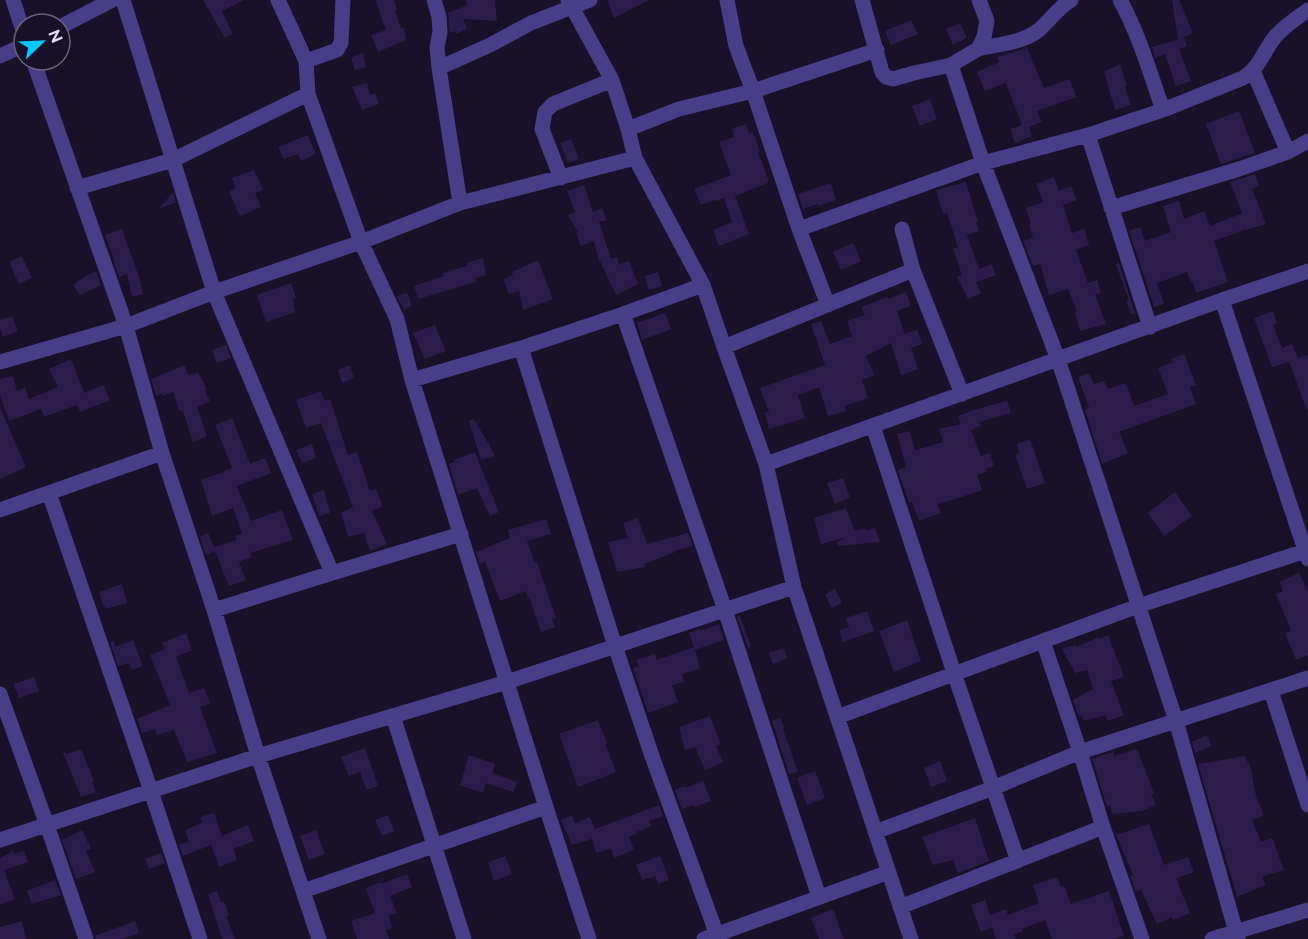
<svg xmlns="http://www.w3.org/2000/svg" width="1308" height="939" font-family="Raleway,sans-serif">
	<rect width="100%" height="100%" fill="#181129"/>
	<path fill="#2b1d49" d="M203 0H244L222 11 233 34 225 38Z
		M375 0H394L397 10 395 11 401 28H404L406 40 378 52 371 35 386 30Z
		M466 0H495L497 21 463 19 467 29 456 34 455 31 450 33 448 13 468 5Z
		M607 0H649L614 18Z
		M1172 0H1179L1193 33 1178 40Z
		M911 20 918 34 891 45 885 31Z
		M960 23 967 38 953 45 946 29Z
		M1184 38 1187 46 1179 49 1191 81 1176 86 1165 54 1155 58 1152 47Z
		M1027 48 1044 88 1070 79 1076 97 1037 111 1042 122 1029 127 1032 136 1015 143 1010 129 1022 125 1006 83 985 91 977 72 999 62 997 57Z
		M363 53 366 67 355 70 351 58Z
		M1120 64 1127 86 1125 87 1131 105 1115 110 1104 72Z
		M367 83 370 95 375 93 379 104 362 110 352 87Z
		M930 99 937 119 920 126 912 106Z
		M1239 111 1255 153 1221 164 1206 124Z
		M746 124 749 133 753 132 760 151 758 152 768 178V183L735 196 749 234 719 246 713 230 732 222 724 198 716 201 715 200 701 205 694 189 731 175 719 142 734 137 732 129Z
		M308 135 316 154 301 161 298 154 284 159 278 147Z
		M571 139 579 159 568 163 560 143Z
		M254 170 263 190 255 193 261 207 240 216 229 192 236 188 232 178Z
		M1255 174 1259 184H1258V186L1252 189 1266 224 1246 230V229L1214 241 1228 282 1196 293 1193 282 1191 283 1187 272 1157 283 1164 304 1154 307 1129 231 1140 227 1145 241 1171 232 1163 206 1179 201 1184 219 1204 211 1210 226 1238 215 1242 213 1230 182Z
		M1054 177 1059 191 1071 186 1077 200 1063 205 1072 233 1084 229 1089 245 1076 250 1088 283 1097 280 1101 293 1095 295 1106 324 1080 331 1075 313 1077 312 1068 289 1049 295 1040 264 1033 266 1023 241 1033 238 1029 225 1031 224 1026 208 1043 202 1036 184Z
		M966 182 978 222 976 223 979 231 967 235 979 269 992 264 996 275 976 282 981 293 968 299 957 277 962 275 953 249 958 247 947 213 943 214 936 190Z
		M831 183 836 200 818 206 817 204 803 209 798 194Z
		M584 185 593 212 602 208 607 220 599 222 611 259 617 257 619 265 629 261 638 284 616 295 600 261H599L594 241 581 246 576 233 578 232 568 215 575 212 567 191Z
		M173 192 176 202 159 209Z
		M122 229 140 280 143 294 132 297 127 274 119 277 114 263 115 262 105 235Z
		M853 243 861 261 841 270 833 252Z
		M22 256 32 278 19 284 9 262Z
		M483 258 486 275 475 278 476 282 418 299 414 286 444 276 443 273 467 266V263Z
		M538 260 553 299 523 310 519 291 509 294 503 279 513 275 512 272Z
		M1119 263 1135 314H1131L1126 301 1129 300 1116 264Z
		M96 271 101 285 80 295 73 285 87 275Z
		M658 272 662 286 649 290 645 276Z
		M291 283 296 298 293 299 295 312 266 322 257 295Z
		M906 292 911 306 897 311 905 334 917 330 922 344 911 348 918 369 901 375 891 343 866 356 874 375 862 380 868 398 845 406 846 411 828 416 819 387 798 395 805 418 769 429 765 413 769 412 760 388 825 365 811 324 821 321 830 344 852 336 847 321 865 315 861 307 887 297 888 299Z
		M407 293 412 306 404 310 397 296Z
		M1273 311 1277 324 1273 325 1282 348 1292 344 1298 358 1308 355V409L1307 410 1289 362 1272 367 1254 318Z
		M665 313 671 329 642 340 637 323Z
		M12 316 18 331 3 337 0 329V320Z
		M435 325 446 351 425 359 413 333Z
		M226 345 231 358 217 363 212 350Z
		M1184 354 1196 385 1190 387 1196 404 1119 432 1128 453 1102 464 1085 410 1089 408 1078 377 1089 373 1094 384 1104 381 1108 389 1126 383 1134 406 1168 394 1158 368 1173 362 1171 359Z
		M71 359 84 393 103 385 110 400 80 412 77 405 44 417 41 409 9 421 0 395V379L13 376 17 391 25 388 29 399 58 387 49 369Z
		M185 365 188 375 198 372 207 390 205 391 210 401 197 407 207 436 193 442 183 411 179 410 173 392 162 396 161 394 156 396 151 379Z
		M350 365 354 378 342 383 338 370Z
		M321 391 325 401 330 399 348 455 357 452 370 491 376 489 383 506 372 511 387 544 370 551 364 533 348 537 341 513 353 507 321 423 306 428 296 400Z
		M1007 401 1011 413 979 422 981 426 971 430 981 456 990 453 994 466 985 469 987 472 977 475 982 490 959 498 937 504 941 513 919 521 912 502 909 503 898 470 906 467 897 434 910 431 915 450 943 442 939 429 961 424 958 416 977 409Z
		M0 407 26 467 0 479Z
		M232 418 250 464 265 458 271 473 237 486 251 521 282 510 293 540 250 553 252 557 239 562 246 580 229 586 215 551 206 555 200 537 208 533 214 547 237 540 235 536 242 534 233 508 212 516 201 480 224 472 223 471 232 468 215 425Z
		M474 419 488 443 495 456 481 460 469 421Z
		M1030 439 1045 483 1027 489 1015 455 1020 453 1017 444Z
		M312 444 316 458 302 463 296 450Z
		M475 452 499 512 490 516 477 488 458 495 449 464 455 462 454 460Z
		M843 478 850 498 835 504 827 483Z
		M324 490 330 513 319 516 312 494Z
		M1175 492 1192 516 1164 536 1148 513Z
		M846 508 855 531 865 528 866 531 875 528 880 542 838 546 837 542 844 539V538L821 544 814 518Z
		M638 518 647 544 688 533 693 546 674 551 675 552 644 564 645 567 617 572 608 542 628 538 623 523Z
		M546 519 551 534 527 541 535 563 537 562 556 618 552 619 555 627 541 632 530 599 529 600 526 591 500 601 485 562 480 564 476 552 510 538 508 530Z
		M1299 573 1308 591V655L1296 660 1285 633 1291 631 1276 594 1283 591 1279 582Z
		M122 584 127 603 105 609 99 592Z
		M835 589 842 603 832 608 825 594Z
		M867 611 874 631 843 642 839 630 849 627 846 618Z
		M740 616 751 647 748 648 737 617Z
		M907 620 921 661 894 672 879 631Z
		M719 624 724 640 695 650 700 669 682 674 684 682 672 685 678 702 648 713 633 668 639 666 636 660 655 654 657 660 694 647 689 633 699 629 700 631Z
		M186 633 192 650 176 657 189 693 204 688 210 703 200 707 217 753 187 762 174 730 157 735 155 729 142 733 137 719 170 705 150 655 165 649 162 643Z
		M1108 635 1124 677 1111 681 1124 715 1108 721 1106 715 1084 721 1082 716 1079 717 1073 700 1093 689 1087 670 1075 673 1062 649 1076 645V647L1099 637V639Z
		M133 640 143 666 132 670 129 663 118 666 110 642 114 641 115 647Z
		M783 648 787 658 773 664 769 653Z
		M34 677 39 691 19 698 14 684Z
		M710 716 721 744 716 746 723 762 705 770 695 747 685 750 679 727Z
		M780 718 785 728 783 729 798 772 789 774 772 721Z
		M598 720 607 743H605L616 772 578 787 559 734Z
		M1207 735 1211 746 1195 753 1192 742Z
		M365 748 378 786 367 790 360 772 349 776 341 757Z
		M81 749 94 781 92 782 96 792 81 797 62 750 67 754Z
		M1137 749 1154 793 1151 794 1156 805 1142 811 1112 814 1110 805 1107 807 1092 759 1113 752 1114 756Z
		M469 755 495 764 492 773 517 782 513 792 486 783 483 793 460 785Z
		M1245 756 1251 769 1256 796 1264 815 1252 820 1261 842 1272 838 1284 870 1262 877 1266 885 1237 897 1198 764Z
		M940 761 947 781 931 787 924 768Z
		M815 771 825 798 807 805 797 778Z
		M703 781 711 801 694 807 693 805 682 809 675 790 685 786V788Z
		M659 805 663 816 649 821 651 826 637 832V833L629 837 634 850 614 858 611 849 596 853 592 839 572 845 561 820 572 815 575 823 590 817 595 829Z
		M214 813 222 836 248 825 254 841 233 849 237 860 219 867 211 845 183 856 179 845 189 841 185 830 202 823 200 817Z
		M388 815 394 831 382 836 375 820Z
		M975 818 989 861 958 873 953 860 933 865 922 837Z
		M1149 824 1164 865 1188 857 1194 872 1176 878 1190 913 1173 920 1172 917 1157 924 1141 890 1136 892 1130 876 1133 875 1116 835Z
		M82 830 91 849 86 851 95 872 76 879 62 840Z
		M316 830 325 854 309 860 300 836Z
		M13 851 14 854 24 851 28 862 4 870 15 899 0 905V858Z
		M161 853 165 863 149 869 145 859Z
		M505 856 512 874 494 881 488 862Z
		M660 856 669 880 658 884 655 876 642 880 636 865Z
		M407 874 412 887 390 896 397 913 389 915 392 928 386 930 389 939H357L351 921 375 913 366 888 381 882V884Z
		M1057 877 1061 887 1064 886 1071 904 1109 891 1124 936 1115 939H1052L1045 920 1022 929 1023 931 1014 935 1016 939H996L992 927 981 932 971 905 985 900 990 915 1006 909 1008 915 1039 903 1033 885Z
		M55 880 61 895 32 904 27 891Z
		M217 891 221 902H224L229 915 226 916 235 939H222L208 894Z
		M833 909 844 939H819L811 918Z
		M22 921 26 939H0V927Z
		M135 921 139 933 124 939H96L95 936Z"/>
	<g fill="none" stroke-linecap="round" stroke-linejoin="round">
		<path stroke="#483d87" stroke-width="15" d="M13 0 24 34
			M123 0 214 292 332 573
			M278 0 306 61 308 94 361 242 397 319 412 380 546 807 589 939
			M434 0 439 17 440 32 437 47 439 68 460 203
			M568 0 612 80 628 129 635 158 703 285 724 347 766 464 794 587 911 939
			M727 0 736 46 753 91 799 229 828 305
			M862 0 882 72 886 77 893 79 914 73 951 65 978 49 984 37 987 21 979 0
			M1120 0C1139 34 1150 73 1163 110
			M60 27 112 0
			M978 49C998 44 1024 43 1040 29 1051 19 1059 7 1071 0
			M0 56 24 45
			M33 60 126 326 162 453 214 610 258 756 319 939
			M306 61 337 50 341 43 343 0
			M951 65 983 163 1058 359 1176 721 1238 939
			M439 68 490 45 531 23 590 0
			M1253 71 1288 152
			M628 129 679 109 753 91 877 50
			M1088 135 1150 327
			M561 178 542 129 545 112 553 104 612 80
			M77 188 173 160 308 94
			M1111 208 1239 169 1288 152 1308 141
			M799 229 983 163 1088 135 1163 110 1243 78C1262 65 1262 53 1275 37 1284 26 1297 18 1308 10
			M902 229 913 270 962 394
			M1222 300 1308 559
			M623 314 725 610 819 897
			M724 347 913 270
			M521 348 615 646 653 759 717 935
			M0 362 126 326 214 292 361 242 460 203 635 158
			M412 380 521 348 623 314 703 285
			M873 426 954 673 1018 861
			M766 464 1222 300 1308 271
			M49 493 151 791 200 939
			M0 510 162 453
			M214 610 332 573 461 534
			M1043 641 1080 752 1103 827 1142 939
			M1271 691 1308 805
			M0 694 47 825 86 939
			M393 716 464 939
			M837 717 1138 606 1308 550
			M875 832 993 788 1080 752 1308 678
			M0 840 258 756 507 682 794 587
			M303 891 546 807
			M900 907 1103 827
			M704 939 889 872
			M1212 939 1308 910"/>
	</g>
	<g transform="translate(42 42) rotate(67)"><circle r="28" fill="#181129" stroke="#69617e" stroke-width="1.5"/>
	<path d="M0-4.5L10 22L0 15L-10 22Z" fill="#0ac7fa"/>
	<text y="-9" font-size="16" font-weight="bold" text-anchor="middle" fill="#e2dafe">N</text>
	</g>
</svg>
